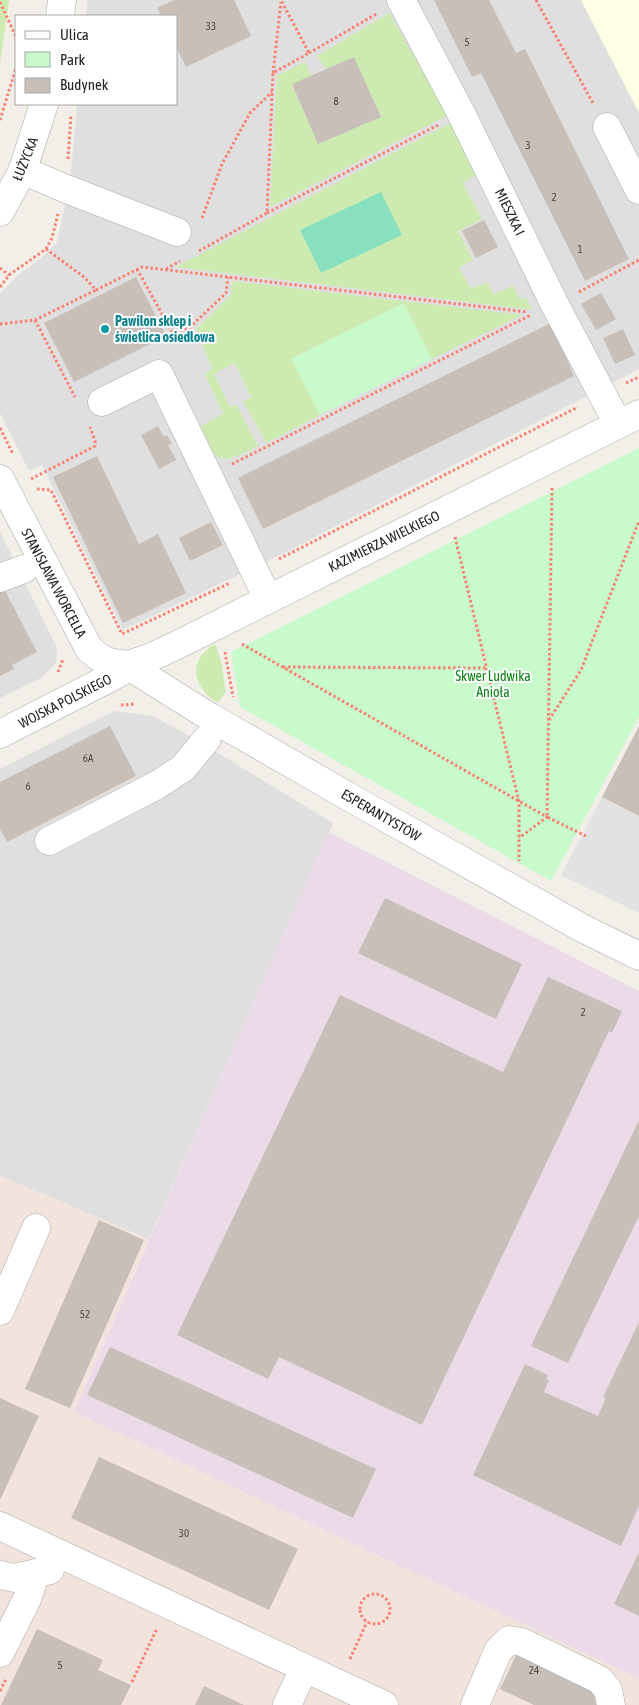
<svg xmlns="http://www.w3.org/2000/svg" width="639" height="1705" font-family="'Asap Condensed',sans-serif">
	<rect width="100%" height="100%" fill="#f2efe9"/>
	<path fill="#e0dfdf" d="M88 0H639V369L282 554 123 630 42 465 29 471 0 413V294L17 276 41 258 57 242 70 182 77 104H176V16H86Z
		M0 532 56 646 57 656 55 664 41 678 0 698Z
		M114 711 153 716 195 739 333 823 149 1239 0 1176V769Z"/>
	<path fill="#ebdbe8" d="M328 832 639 991V1679L74 1412Z"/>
	<path fill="#ffffe5" d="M581 0H639V113Z"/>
	<path fill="#f3e3dd" d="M0 1176 149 1239 74 1412 639 1679V1705H0Z"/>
	<path fill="#cdebb0" d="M0 0H9L0 63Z
		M389 13 448 115 270 207 277 76 305 62 311 76 292 85 318 144 381 117 354 57 326 69 317 56Z
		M452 122 476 175 463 183 482 219 458 231 473 260 459 268 471 289 487 282 493 294 513 286 520 300 526 297 532 310 176 267Z
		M232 281 522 315 432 359 404 303 292 358 320 415 266 443 243 401 251 397 235 363 214 374 230 407 236 404 258 446C219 465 220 466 198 428L223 414 205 374 212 369 196 329 231 295Z
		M215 644 222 664 225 688 226 691 218 703C192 687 187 660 215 644Z"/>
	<path fill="#c8facc" d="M404 303 432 359 320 415 291 359Z
		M639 448V717L551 881 240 707 231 652Z"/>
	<path fill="#88e0be" d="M381 192 402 235 321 273 300 230Z"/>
	<path fill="#e2e2e2" d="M602 797 639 816V913L561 875Z"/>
	<path fill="#c7bfb8" d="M174 0H234L251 36 186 67 176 47V16H162L157 8Z
		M434 0H489L516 53 525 49 629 259 585 281 481 73 472 77Z
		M354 57 381 117 318 144 292 84Z
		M484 220 498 247 476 258 462 231Z
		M136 277 166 336 74 382 44 323Z
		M601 293 616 319 596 330 581 304Z
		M551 323 574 376 263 529 238 478Z
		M623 329 635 355 615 364 603 338Z
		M158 426 164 437 167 435 172 444 168 445 176 460 159 469 141 435Z
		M97 456 139 544 158 534 186 593 123 623 53 477Z
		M211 522 223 545 190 561 179 538Z
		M0 581 37 652 12 665 14 669 0 676Z
		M110 726 136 776 7 842 0 829V782Z
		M639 726V816L602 797Z
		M385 898 522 964 496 1019 358 953Z
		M548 977 622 1011 612 1033 609 1031 422 1425 279 1357 268 1379 177 1335 340 995 503 1072Z
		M639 1120V1216L568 1363 531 1346Z
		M99 1220 144 1240 70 1408 25 1389Z
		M639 1322V1506L621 1546 473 1475 525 1364 548 1375 546 1379 549 1380 544 1392 598 1416 606 1398 603 1397Z
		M110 1347 376 1469 353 1518 87 1395Z
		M0 1398 39 1416 0 1500Z
		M99 1457 298 1549 269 1610 71 1518Z
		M639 1552V1616L614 1604Z
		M37 1629 103 1660 98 1670 131 1685 121 1705H1Z
		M518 1651 606 1692 600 1705H534L500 1689Z
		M204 1686 244 1705H195Z"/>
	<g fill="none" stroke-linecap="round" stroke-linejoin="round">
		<g stroke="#a9a9a9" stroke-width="29">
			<path id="minor" d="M401 0 461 113 555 305 618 424
				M60 16 62 0
				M607 127 639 190
				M22 170 64 188 177 232
				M0 212 22 172 44 104
				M102 402 159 374 268 599
				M0 479 84 639 89 649 99 657 109 662 127 665 210 717 365 806 582 928 639 956
				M0 578 24 569
				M0 734 119 673 127 665 149 658 173 647 639 414
				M49 841 157 785 183 768 207 739
				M0 1311 36 1228
				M0 1526 384 1705
				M0 1575 15 1578 50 1570
				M0 1653 27 1599 36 1573
				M287 1705 304 1669
				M475 1705 498 1651 509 1640 522 1642 600 1680 608 1690 611 1705"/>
		</g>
		<path stroke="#fa8072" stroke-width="3" stroke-dasharray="2.5 2.5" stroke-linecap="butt" d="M536 0 594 105
			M0 2 16 37
			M309 53 378 13
			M273 73 281 2
			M0 120 16 68
			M68 159 71 115
			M267 213 438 125
			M202 218 222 164 250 113 272 92
			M46 249 52 238 58 214
			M199 251 267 213 273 73 309 53 281 0
			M0 268 9 275
			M137 269 172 332 188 329 226 293 228 277
			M166 269 180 261
			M0 287 9 275 46 249 84 277 96 290 142 267 527 312
			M579 292 639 260
			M35 320 75 397
			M0 324 35 320 96 290
			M626 383 639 377
			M0 428 13 454
			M232 464 531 315
			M31 479 95 446V441L90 427
			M552 488 547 817 586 836
			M37 489 51 490 122 634 230 583
			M455 537 519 802V861
			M279 559 578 407
			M242 644 547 817 519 838
			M225 652 233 697
			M283 667 487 668
			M58 672 63 659
			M121 705 135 704
			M549 720 581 670 639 521
			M360 1609a15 15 0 1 1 30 0a15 15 0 1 1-30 0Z
			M350 1659 367 1622
			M132 1682 157 1628
			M0 1691 6 1679"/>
		<use href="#minor" stroke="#fff" stroke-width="28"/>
	</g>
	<circle fill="#0f9aa8" stroke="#fff" stroke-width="2" cx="105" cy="329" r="5"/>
	<g text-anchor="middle" stroke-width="4" stroke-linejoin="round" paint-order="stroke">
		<g font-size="11" fill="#4b4948">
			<text x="211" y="30">33</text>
			<text x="467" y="46">5</text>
			<text x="336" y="105">8</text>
			<text x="528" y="149">3</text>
			<text x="554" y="201">2</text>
			<text x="580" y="253">1</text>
			<text x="88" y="762">6A</text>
			<text x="28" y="790">6</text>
			<text x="583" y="1016">2</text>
			<text x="85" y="1318">52</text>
			<text x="184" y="1537">30</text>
			<text x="60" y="1669">5</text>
			<text x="534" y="1674">24</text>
		</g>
		<g font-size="14" fill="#222" stroke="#fff">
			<text transform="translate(25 159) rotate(-68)" y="5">ŁUŻYCKA</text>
			<text transform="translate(510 212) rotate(64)" y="5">MIESZKA I</text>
			<text transform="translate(384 541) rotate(-26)" y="5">KAZIMIERZA WIELKIEGO</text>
			<text transform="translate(54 583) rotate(62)" y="5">STANISŁAWA WORCELLA</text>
			<text transform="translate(65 701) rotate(-27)" y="5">WOJSKA POLSKIEGO</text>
			<text transform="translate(381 815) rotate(30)" y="5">ESPERANTYSTÓW</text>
		</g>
		<g font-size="14" font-weight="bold" fill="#0d838f" stroke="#fff" text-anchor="start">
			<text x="115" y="326">Pawilon sklep i<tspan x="115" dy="16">świetlica osiedlowa</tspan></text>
		</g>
		<g font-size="14" fill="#0c8416" stroke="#fff">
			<text x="493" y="681">Skwer Ludwika<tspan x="493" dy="16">Anioła</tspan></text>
		</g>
	</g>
	<rect x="15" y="15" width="162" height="90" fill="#ffffff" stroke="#a7a7a7"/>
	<rect x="25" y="31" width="25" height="8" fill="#ffffff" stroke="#a7a7a7"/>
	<text x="60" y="40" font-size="15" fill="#222222">Ulica</text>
	<rect x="25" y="52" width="25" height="15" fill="#c8facc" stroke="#a7a7a7"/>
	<text x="60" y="65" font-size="15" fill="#222222">Park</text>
	<rect x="25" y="78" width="25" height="15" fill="#c7bfb8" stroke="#a7a7a7"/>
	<text x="60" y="90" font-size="15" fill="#222222">Budynek</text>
</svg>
